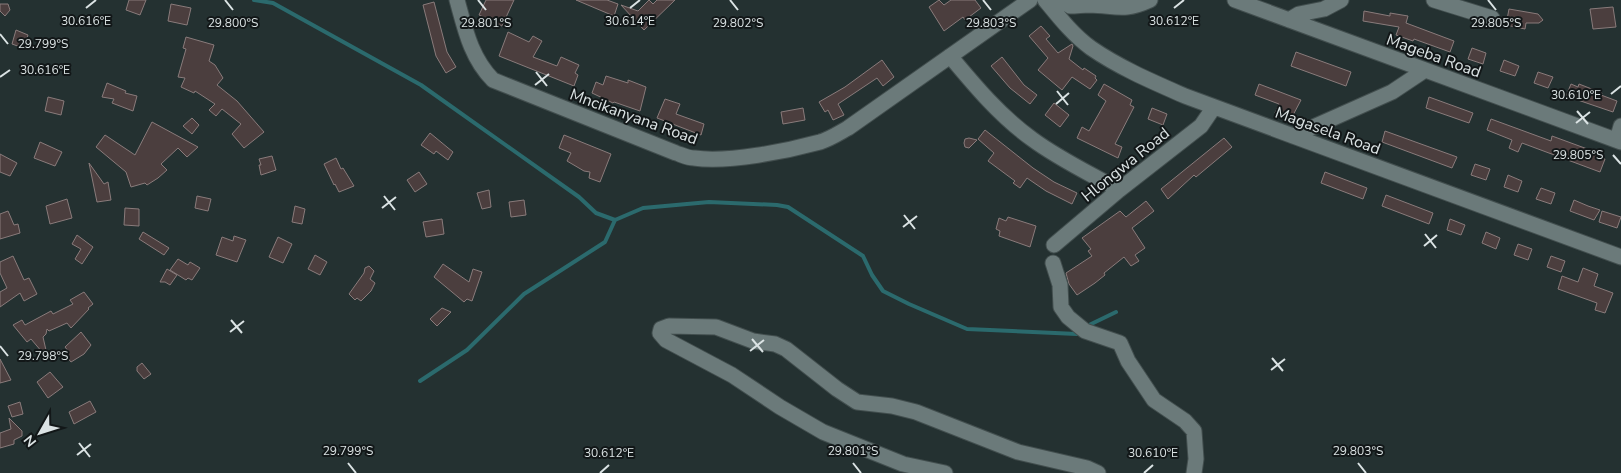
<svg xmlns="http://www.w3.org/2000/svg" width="1621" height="473" font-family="'Nunito Sans',sans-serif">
	<rect width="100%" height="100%" fill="#243131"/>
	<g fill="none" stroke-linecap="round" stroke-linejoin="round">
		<path stroke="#2b6a6d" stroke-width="4" d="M254 0 273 3 421 85 579 197 596 213 615 220 643 208 709 202 777 205 788 207 863 256 872 275 883 291 909 304 967 329 1077 334 1079 330
			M1085 327 1116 312
			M420 381 467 350 524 294 605 242 615 220"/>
	</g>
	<path fill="#4b3e3e" stroke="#897b7b" d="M129 0H146L140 15 126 10Z
		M486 0H514L502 26 479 15Z
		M576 0H607L618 4 614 16Z
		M649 0 653 4 657 0H675L644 30 621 5 638 11Z
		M939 0 944 5 951 0H975L981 8 965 20 963 17 944 31 929 7Z
		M434 2 447 52 456 67 446 73 436 56 423 5Z
		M0 4H8L10 10 5 16 0 11Z
		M171 4 191 8 187 25 168 21Z
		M1613 7 1616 27 1593 29 1590 9Z
		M1509 9 1538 14 1543 20 1539 23H1526L1525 29 1506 25Z
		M1364 11 1390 16V13L1408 16 1406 23 1454 41 1450 52 1414 39 1413 41 1396 35 1399 27 1363 21Z
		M1041 26 1050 36 1046 39 1058 53 1072 44 1073 46 1069 59 1083 70 1084 68 1096 76 1095 78 1097 80 1090 89 1072 77 1062 90 1038 70 1048 58 1029 36Z
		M16 30 28 35 23 48 12 44Z
		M508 32 529 42 533 36 542 41 533 57 557 66 561 57 579 65 575 73 578 75 574 86 499 56Z
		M186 37 214 45 209 61 215 65 223 78 217 85 237 101 264 132 244 148 232 134 241 124 222 109 216 116 209 110 215 104 195 91 194 93 181 87 185 78 178 77 186 49 183 48Z
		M1472 48 1486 53 1483 64 1468 59Z
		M1296 52 1351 72 1346 86 1291 66Z
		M1002 57 1024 85 1037 95 1030 104 1010 88 991 66Z
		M882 60 894 77 883 86 877 78 838 104 844 115 833 120 828 110 825 112 819 102 845 87Z
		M1504 60 1519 66 1515 76 1500 71Z
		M1538 72 1553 77 1548 88 1534 83Z
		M606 76 628 83V80L646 87 640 111 614 102 613 103 592 93 596 82 603 85Z
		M107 83 126 91 125 93 137 96 133 111 112 103 114 99 102 97Z
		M1104 84 1132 100 1130 105 1134 107 1115 144 1122 147 1118 158 1077 138 1082 127 1089 131 1106 101 1098 95Z
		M1259 84 1301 100 1291 119 1275 113 1279 104 1255 95Z
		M1571 84 1578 87 1579 84 1602 93 1601 95 1617 101 1613 112 1566 96Z
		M48 97 64 101 61 115 45 111Z
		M1429 97 1473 113 1469 123 1426 108Z
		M665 99 680 104 676 114 704 124 701 135 657 118Z
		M1054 103 1069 115 1060 127 1045 115Z
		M803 108 805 120 783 124 781 112Z
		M1152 108 1167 114 1163 125 1148 119Z
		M192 118 199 125 192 134 183 126Z
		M1491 119 1551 141 1552 136 1601 154 1600 157 1605 159 1600 172 1522 143 1518 152 1509 148 1512 140 1487 130Z
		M152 122 198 147 187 157 178 148 161 164 167 170 158 178 147 185 145 183 131 187 126 172 96 147 105 135 135 155Z
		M985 130 1033 168 1054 182 1077 193 1072 204 1046 191 1027 178 1020 188 1013 183 1015 181 988 161 994 153 978 139Z
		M1385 131 1457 157 1452 168 1382 142Z
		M430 133 453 152 448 160 436 151 434 154 421 145Z
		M564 135 611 154 600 182 589 178 590 172 584 171 567 161 571 153 559 148Z
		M969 138 977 140 969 148 965 147 964 143 965 139Z
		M1224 138 1232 147 1196 177 1194 175 1168 199 1161 189Z
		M40 142 62 152 55 166 34 158Z
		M0 154 17 163 10 176 0 172Z
		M272 156 276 170 261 175 259 165H261L259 159Z
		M336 158 341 169 343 168 354 186 339 192 335 184 334 185 324 164Z
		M89 163 104 184 108 182 111 200 97 202Z
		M1475 164 1490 169 1486 180 1471 175Z
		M419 172 427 184 415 192 407 180Z
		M1325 172 1367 188 1363 199 1321 183Z
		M1508 175 1522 181 1518 192 1504 187Z
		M1541 188 1555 193 1551 204 1536 199Z
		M489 190 491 207 482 209 477 193Z
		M1386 195 1433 213 1429 224 1382 206Z
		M197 196 211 199 208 211 195 208Z
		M67 199 72 218 50 224 46 206Z
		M524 200 526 215 511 217 509 202Z
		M1574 200 1588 206 1600 210 1594 220 1570 211Z
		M1146 201 1154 211 1132 228 1145 248 1135 255 1139 261 1131 266 1124 257 1104 273 1105 275 1095 283 1077 295 1069 284 1066 273 1092 256 1088 251 1091 249 1082 238 1120 211 1126 217Z
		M295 206 305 209 302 224 292 222Z
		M125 208 139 209V226L124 225Z
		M8 211 14 225 18 224 20 233 0 239V214Z
		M1602 211 1621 217 1617 228 1599 222Z
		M1008 217 1036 226 1030 247 999 236 1000 231 996 229 999 218 1006 221Z
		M442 219 444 234 426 237 423 222Z
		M1450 219 1465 225 1461 235 1447 230Z
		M143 232 169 248 164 255 139 239Z
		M1486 232 1500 238 1496 249 1482 243Z
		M77 235 93 247 82 264 75 259 81 249 72 244Z
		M234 236 246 240 237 262 216 255 222 237 233 241Z
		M278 237 292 244 283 263 269 257Z
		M1518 244 1532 249 1528 260 1514 255Z
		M315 255 327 262 320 275 308 269Z
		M13 256 24 280 29 278 37 294 24 301 20 293 0 307V292L7 288 0 273V262Z
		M1551 256 1565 261 1561 272 1547 267Z
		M178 259 188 265 190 262 200 268 192 280 188 278 186 280 170 270Z
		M443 264 469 282 473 269 482 272 472 301 467 299 464 302 434 277Z
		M369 266 374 271 370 279 375 283 371 291 361 301 357 298 355 300 349 294 364 273 365 268Z
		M1583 268 1598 274 1594 286 1613 293 1605 313 1595 310 1597 303 1558 289 1562 276 1578 282Z
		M167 269 177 275 170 285 165 282H160Z
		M84 292 93 304 88 308 89 309 71 328 67 323 49 331 47 329 46 334 43 337 48 359 31 339 27 342 13 325 22 320 25 325 51 311 53 314 73 304 70 300Z
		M442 308 451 312 437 326 430 319Z
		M81 332 91 345 84 354 71 362 65 355 69 352 65 347Z
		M0 359 11 380 0 383Z
		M142 363 151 374 144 379 137 371V367Z
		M50 372 63 387 48 398 37 382Z
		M90 401 96 412 74 424 69 412Z
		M20 402 23 414 12 417 8 406Z
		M9 418 22 431V436L14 440V444L0 448V433L11 429Z"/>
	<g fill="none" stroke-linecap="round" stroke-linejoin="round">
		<g stroke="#424e4e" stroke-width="17">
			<path id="minor" d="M457 0C465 29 471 58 493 80L676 153C682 155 688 158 694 158 728 163 787 151 820 142 830 139 839 133 848 128L1030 0
				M1045 0C1059 17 1073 35 1091 48 1120 68 1153 82 1185 96L1621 257
				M1061 0 1070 6C1077 6 1083 5 1090 5 1117 6 1124 12 1150 0
				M1235 0 1621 142
				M1434 0 1492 18
				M1289 20 1299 14 1324 9 1341 0
				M950 56C975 86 1000 116 1032 139 1059 159 1089 173 1119 190
				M1293 136 1392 92 1425 70
				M1617 140 1621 126
				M1054 245 1119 190 1201 126 1214 107
				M1053 263 1060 285 1061 307 1068 317 1085 331 1120 343 1128 361 1154 400 1185 421 1194 431 1196 459 1194 473
				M945 473 903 464 823 432 780 407 732 375 666 340 660 333 661 329 669 326 716 327 753 341 775 344 786 349 837 389 857 402 892 406 916 412 1018 452 1087 468 1098 473"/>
		</g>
		<use href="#minor" stroke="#6b7a7a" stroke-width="15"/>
	</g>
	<path fill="none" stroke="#dbe3e4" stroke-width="2" d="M225 0 233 10M478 0 486 10M730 0 738 10M983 0 991 10M1488 0 1496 10M86 8 96 0M630 8 640 0M1174 8 1184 0M0 34 8 44M536 72 547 86M0 77 10 70M535 85 549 74M1057 91 1068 105M1611 94 1621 86M1056 104 1069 93M1577 111 1588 124M1576 123 1590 112M1613 155 1621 164M384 196 395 210M382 208 396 197M904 215 915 229M903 227 917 216M1425 234 1436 248M1424 246 1437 235M231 320 242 333M230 332 244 321M752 339 763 352M0 346 8 356M750 351 764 340M1272 358 1283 371M1271 370 1285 359M79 443 90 457M77 455 91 444M348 463 356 473M853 463 861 473M1358 463 1366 473M600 473 609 465M1144 473 1153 465"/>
	<g text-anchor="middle" stroke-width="4" stroke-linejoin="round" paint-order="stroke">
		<g font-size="16" fill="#dbe3e4" stroke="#121718">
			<text transform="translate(1434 55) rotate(20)" y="6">Mageba Road</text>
			<text transform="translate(634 116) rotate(20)" y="6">Mncikanyana Road</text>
			<text transform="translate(1328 130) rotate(20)" y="6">Magasela Road</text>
			<text transform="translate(1125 164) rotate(-39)" y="6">Hlongwa Road</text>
		</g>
	</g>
	<g font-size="12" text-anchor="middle" fill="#dbe3e4" stroke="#121718" stroke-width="4" stroke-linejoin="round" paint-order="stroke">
		<text x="86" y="25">30.616°E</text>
		<text x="630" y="25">30.614°E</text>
		<text x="1174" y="25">30.612°E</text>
		<text x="1496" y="27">29.805°S</text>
		<text x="991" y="27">29.803°S</text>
		<text x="233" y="27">29.800°S</text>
		<text x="486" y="27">29.801°S</text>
		<text x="738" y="27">29.802°S</text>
		<text x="43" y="48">29.799°S</text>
		<text x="45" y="74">30.616°E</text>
		<text x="1576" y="99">30.610°E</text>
		<text x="1578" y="159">29.805°S</text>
		<text x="43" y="360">29.798°S</text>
		<text x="348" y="455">29.799°S</text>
		<text x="853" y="455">29.801°S</text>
		<text x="1358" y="455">29.803°S</text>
		<text x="609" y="457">30.612°E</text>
		<text x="1153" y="457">30.610°E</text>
	</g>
	<g transform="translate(40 433) rotate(231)" stroke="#121718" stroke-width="4" paint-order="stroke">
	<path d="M0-4L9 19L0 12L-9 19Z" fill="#dbe3e4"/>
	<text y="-8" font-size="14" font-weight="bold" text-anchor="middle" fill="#dbe3e4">N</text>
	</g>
</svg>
